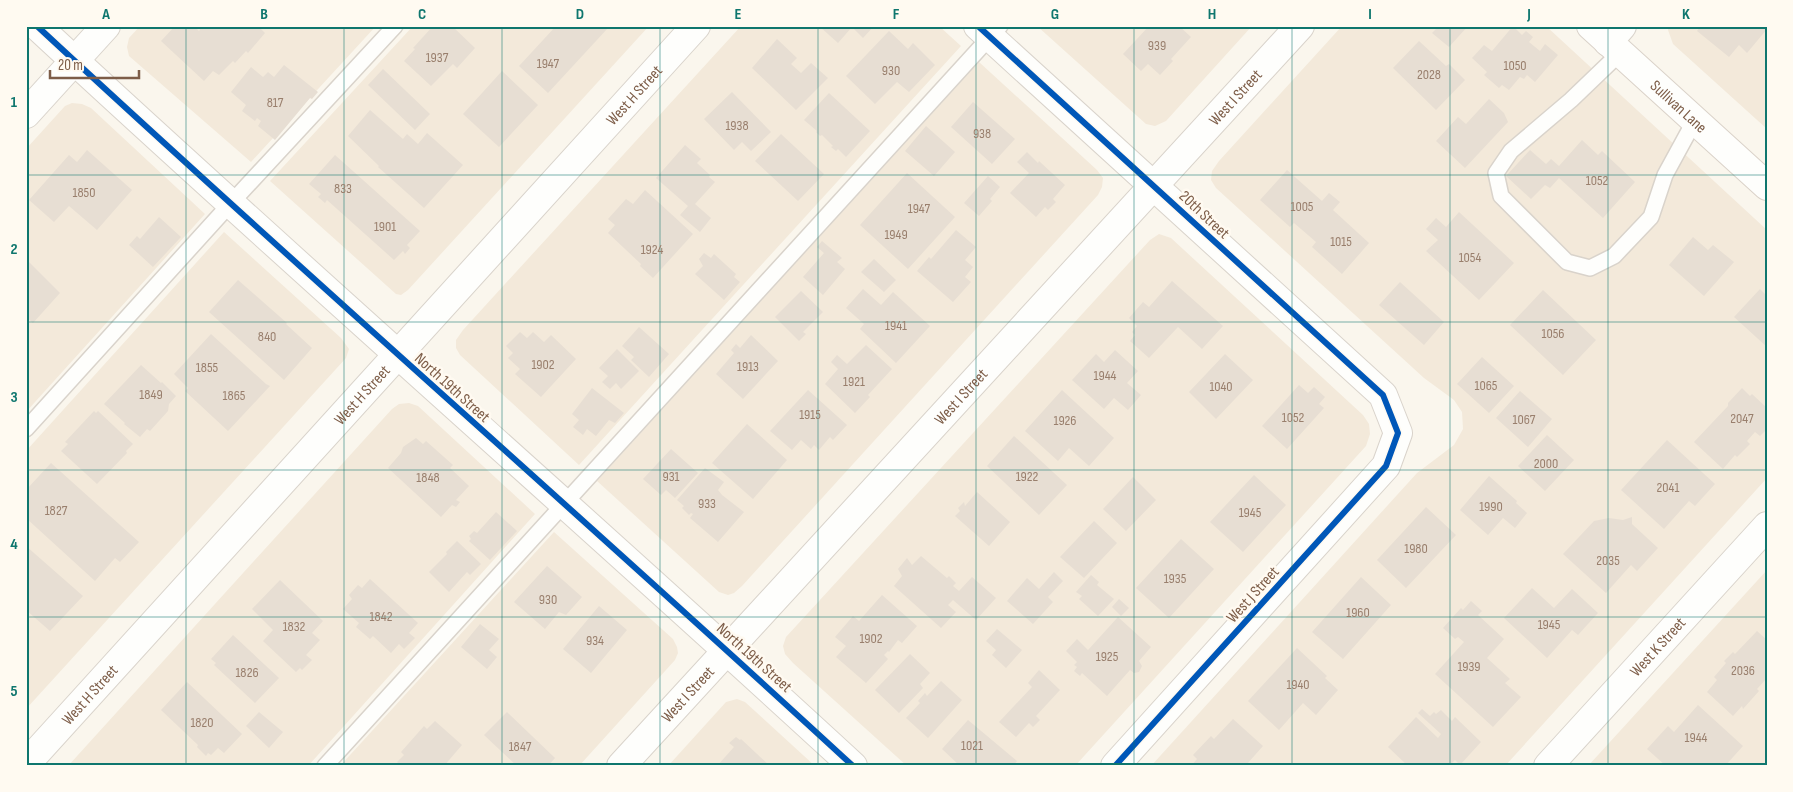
<svg xmlns="http://www.w3.org/2000/svg" width="1793" height="792" font-family="'Sofia Sans Condensed',sans-serif">
	<rect width="100%" height="100%" fill="#faf6ed"/>
	<path fill="#f3e9da" d="M140 26H376L251 162 129 56 127 47 129 38Z
		M413 26H649L408 290 401 295 396 294 270 181Z
		M741 26H939L961 46 579 465 460 355 456 348V340L463 330Z
		M1037 26H1252L1166 121 1155 126 1146 124Z
		M1342 26H1546L1767 230V478L1505 766H1151L1417 473 1454 445 1463 429 1462 412 1454 400 1424 378 1216 188 1211 180 1212 171 1219 161Z
		M1669 26H1767V129L1673 44 1668 30Z
		M979 62 1097 170 1103 178 1102 187 1098 195 742 586 734 593 728 595 719 592 597 481Z
		M72 103 82 104 91 108 205 214 26 412V149L65 106Z
		M224 232 341 338 349 349 346 358 26 709V451Z
		M1159 234 1171 238 1363 415 1369 424 1370 434 1366 446 1075 766H907L793 663 785 654 783 646 786 637 1150 240Z
		M409 403 418 406 535 514 308 766H68L392 409 399 404Z
		M554 532 673 639 677 647 678 653 675 660 579 766H340Z
		M1767 570V766H1588Z
		M737 699 745 702 815 766H668L726 702Z"/>
	<path fill="#e7ded3" d="M175 26H194L199 31 202 26H258L265 33 248 53 246 51 235 63 233 61 219 75 213 71 204 81 161 41Z
		M433 26H452L475 48 457 68 453 64 431 86 404 61 415 49 413 48Z
		M556 26H606L608 28 548 93 519 66Z
		M819 26H874L863 38 852 27 838 43Z
		M1149 26H1179L1191 37 1171 59 1173 61 1160 75 1148 64 1141 71 1123 54Z
		M1432 26H1468L1449 47 1432 33 1436 29Z
		M1513 26 1522 35 1526 31 1533 37 1529 42 1540 51 1545 44 1558 55 1535 82 1527 75 1524 79 1520 77 1509 90 1502 85 1499 88 1484 75 1487 72 1472 58 1484 45 1492 51Z
		M1701 26H1767V29L1747 53 1739 45 1729 57 1697 31Z
		M889 31 908 49 913 43 935 65 909 92 897 82 875 104 846 76Z
		M777 39 797 58 791 64 801 73 811 63 828 78 796 110 752 68Z
		M1419 41 1446 66 1449 64 1465 80 1436 110 1393 68Z
		M284 65 318 92 312 99 310 98 275 140 258 126 261 121 257 118 255 121 242 111 246 105 231 92 251 67 263 77 268 72 274 77Z
		M383 69 430 114 415 130 368 85Z
		M502 71 538 105 499 147 463 114Z
		M732 92 771 132 751 151 742 142 734 150 704 119Z
		M829 93 870 131 846 157 838 149 836 151 831 147 833 146 822 135 820 136 816 132 817 131 804 120Z
		M1489 99 1504 113 1508 122 1465 168 1436 141 1458 117 1466 124Z
		M973 102 1015 139 992 164 951 127Z
		M370 110 403 139 407 134 418 144 427 133 463 165 424 208 378 167 379 166 348 136Z
		M926 126 955 152 934 176 905 151Z
		M781 134 824 174 798 201 755 161Z
		M1582 140 1598 155 1602 151 1635 182 1603 218 1559 178 1550 188 1545 185 1531 199 1506 176 1530 150 1546 164 1551 159 1559 166Z
		M685 145 701 159 697 163 710 175 709 177 715 182 695 204 711 218 700 232 680 215 688 206 656 178Z
		M87 150 132 190 97 230 69 206 54 222 29 200 69 155 77 162Z
		M1027 152 1038 163 1039 161 1065 185 1053 199 1056 202 1048 210 1045 207 1036 217 1010 193 1029 173 1017 162Z
		M335 155 420 231 407 245 410 248 405 254 403 251 394 260 327 200 325 203 318 197 321 194 309 184Z
		M1287 170 1322 201 1329 193 1340 202 1333 210 1369 243 1342 274 1312 247 1316 242 1308 235 1294 223 1290 227 1260 200Z
		M907 173 955 217 908 269 860 225Z
		M988 176 1000 187 990 199 992 201 979 216 964 203Z
		M645 190 693 234 653 278 640 266 641 264 608 233 615 225 608 219 626 199 633 204Z
		M1459 212 1514 263 1479 300 1426 251 1438 240 1426 229 1436 218 1446 227Z
		M159 217 181 237 153 267 129 245 137 236 140 239Z
		M956 230 976 247 965 260 973 267 965 277 971 282 953 302 917 271 929 257 931 259Z
		M1693 237 1708 250 1713 245 1734 262 1704 296 1669 265Z
		M822 241 842 258 837 262 845 269 823 295 803 277 824 253 817 247Z
		M704 253 711 258 714 254 736 274 734 277 740 282 724 300 695 274 703 266 699 259Z
		M26 259 60 293 33 323 26 317Z
		M874 259 896 280 884 292 861 272Z
		M238 280 287 323 286 324 312 348 284 380 209 312Z
		M1172 281 1223 326 1202 349 1178 327 1149 358 1130 341 1135 335 1132 332 1137 326 1129 318 1143 302 1149 307Z
		M1400 282 1444 322 1424 345 1379 305Z
		M863 289 881 305 893 292 930 326 896 363 860 329 864 324 846 308Z
		M1760 289 1767 296V347L1734 317Z
		M1543 290 1596 340 1563 375 1510 325Z
		M801 291 823 312 803 332 806 334 799 341 775 317Z
		M639 327 669 354 649 377 631 360 634 357 622 346Z
		M520 332 527 338 533 332 544 342 551 335 576 359 541 397 515 374 520 369 508 358 513 353 506 346Z
		M211 334 266 384 270 386 228 431 185 391 188 388 174 374Z
		M751 335 778 361 743 399 716 374 734 353 731 350 736 344 740 348Z
		M866 345 892 369 868 395 870 397 855 413 825 384 838 369 831 362 837 355 847 364Z
		M617 349 639 371 621 389 616 383 610 389 602 382 608 376 599 368Z
		M1115 350 1138 371 1127 383 1141 395 1128 410 1114 398 1104 409 1072 380 1096 354 1104 362Z
		M1225 354 1253 380 1216 419 1189 392Z
		M1482 357 1514 386 1489 413 1457 384Z
		M141 365 161 383 162 382 176 396 169 404 168 411 150 431 147 429 140 437 124 424 125 423 104 404Z
		M1299 385 1308 393 1314 387 1325 397 1319 404 1324 408 1287 449 1262 426Z
		M592 388 624 413 615 423 609 420 596 436 587 429 583 435 573 427 579 420 572 414Z
		M1742 388 1750 396 1752 394 1767 408V429L1760 436 1755 432 1747 441 1750 444 1737 457 1735 455 1723 469 1694 442 1728 406V403Z
		M808 390 847 425 833 440 830 437 819 450 814 445 811 449 801 440 792 450 770 431Z
		M1062 390 1114 438 1089 466 1069 448 1058 461 1025 431Z
		M1520 391 1552 419 1528 447 1496 418Z
		M94 411 96 413 98 411 133 444 126 451 127 453 97 484 61 451 68 444 65 442Z
		M747 424 787 460 753 499 712 463Z
		M1547 435 1574 460 1545 491 1518 466Z
		M1014 436 1067 485 1039 515 987 466Z
		M416 438 423 444 426 441 453 465 450 468 469 486 456 500 460 502 456 507 452 505 441 517 388 468 401 453 403 447Z
		M1667 440 1715 484 1695 506 1689 501 1664 529 1621 490Z
		M671 449 698 473 675 498 666 490 661 495 643 479Z
		M51 463 139 542 120 562 115 558 95 581 26 518V490Z
		M705 468 724 482 718 490 722 495 744 512 718 542 690 518 693 514 691 513 689 515 682 508 684 506 677 500Z
		M1254 475 1286 505 1243 552 1210 522Z
		M1489 476 1517 501 1516 503 1527 513 1515 528 1503 518 1488 535 1460 510Z
		M1133 477 1156 500 1126 531 1103 509Z
		M977 492 1010 522 989 546 955 516 960 511 958 508 964 502 965 506Z
		M1426 507 1456 535 1406 588 1377 560Z
		M496 512 517 531 490 560 469 541 471 539 469 536 474 531 477 533Z
		M1632 517V524L1658 548 1637 571 1631 565 1606 593 1563 554 1594 521 1609 518 1623 520Z
		M1094 521 1117 543 1084 578 1060 557Z
		M1181 539 1214 569 1169 618 1136 588Z
		M457 541 481 564 470 575 467 572 449 592 429 572 447 554 446 552Z
		M26 546 83 596 50 631 26 610Z
		M921 556 947 578 949 576 956 583 953 586 959 591 972 577 996 598 976 620 953 600 948 605 956 612 941 628 894 586 902 576 898 569 907 558 912 565Z
		M547 566 582 597 566 615 559 612 545 629 514 602Z
		M1054 572 1063 581 1048 597 1053 602 1033 624 1007 601 1027 578 1039 589Z
		M1091 575 1099 582 1097 585 1114 599 1098 616 1079 599 1082 596 1076 592Z
		M1361 577 1391 605 1343 659 1312 632Z
		M370 579 418 623 409 633 415 638 404 649 399 644 391 653 373 636 370 639 356 627 359 623 343 609 352 599 349 595 358 585 362 588Z
		M280 580 323 621 312 633 320 640 306 655 312 660 302 670 300 668 296 672 263 641 273 630 252 609Z
		M1532 588 1554 608 1572 589 1598 613 1578 635 1572 630 1547 658 1504 618Z
		M882 595 917 626 902 643 898 640 889 652 888 651 884 655 888 659 866 683 836 657 846 646 835 637 853 616 859 621Z
		M1119 599 1129 608 1121 616 1112 607Z
		M1471 601 1482 611 1478 615 1504 639 1487 658 1510 679 1505 683 1521 697 1493 727 1435 674 1464 642 1458 637 1455 639 1443 628 1461 608 1463 610Z
		M599 606 627 630 591 673 563 649Z
		M1118 617 1151 647 1139 661 1142 666 1139 672 1134 673 1130 670 1107 696 1082 673 1080 676 1074 671 1077 667 1074 665 1077 662 1066 651 1077 639 1088 650Z
		M480 624 499 639 489 650 497 657 487 669 461 647Z
		M997 629 1022 650 1006 668 992 655 996 650 986 641Z
		M1757 631 1767 640V678L1757 689 1759 691 1743 709 1742 706 1733 716 1707 692 1717 680 1714 677 1726 663 1724 661 1733 652 1735 654Z
		M233 635 279 678 255 703 214 665 216 663 211 659Z
		M1297 648 1327 676 1325 678 1338 690 1316 715 1303 703 1279 730 1248 701Z
		M910 654 930 673 920 684 923 688 899 713 875 690Z
		M1039 670 1060 690 1036 716 1040 720 1033 727 1029 723 1016 737 999 722 1032 687 1028 683Z
		M941 681 962 700 928 738 906 718 920 703 918 701 925 693 927 696Z
		M187 682 242 734 224 753 218 748 211 755 208 753 206 756 197 747 198 745 161 710Z
		M1698 705 1743 746 1725 766H1666L1647 749 1668 726 1674 732Z
		M1422 709 1430 716 1434 712 1436 714 1441 710 1452 721 1455 717 1481 742 1460 765 1455 760 1449 766H1408L1388 747 1416 717 1438 738 1441 734 1418 713Z
		M259 712 283 732 269 748 246 726Z
		M507 712 555 758 548 766H517L484 735Z
		M1233 719 1263 746 1247 764 1249 766H1191L1197 759 1193 755 1211 736 1214 739Z
		M968 720 1017 761 1013 766H960L942 749Z
		M435 721 462 745 444 766H401L397 762 404 755 401 752 424 726 427 729Z
		M736 737 740 740 741 739 770 766H717L734 747 729 743Z"/>
	<g fill="none" stroke-linecap="round" stroke-linejoin="round">
		<g stroke="#d9d3cb" stroke-width="18">
			<path id="lane" d="M1620 53 1571 100 1511 151 1496 173 1501 196 1567 262 1590 268 1614 256 1651 217 1665 175 1695 120
				M26 429 231 203 395 26
				M325 766 1000 26"/>
		</g>
		<g stroke="#d9d3cb" stroke-width="30">
			<g id="street">
				<path d="M37 26C306 276 583 517 853 766"/>
				<path d="M978 26 1383 395 1398 433 1386 466 1115 766"/>
				<path d="M1608 42 1622 26"/>
				<path d="M26 114 106 26"/>
				<path id="s1" d="M26 764 696 26"/>
				<path id="s2" d="M621 766 1300 26"/>
				<path id="s3" d="M1548 766 1767 526"/>
			</g>
		</g>
		<g stroke="#dad2c9" stroke-width="30">
			<g id="secondary">
				<path id="s4" d="M1591 26 1767 186"/>
			</g>
		</g>
		<use href="#lane" stroke="#fefefc" stroke-width="15"/>
		<use href="#street" stroke="#fefefc" stroke-width="28"/>
		<use href="#secondary" stroke="#fefefc" stroke-width="28"/>
		<g stroke="#fffaf1" stroke-width="9">
			<path id="cycleway" d="M37 26C306 276 583 517 853 766
				M978 26 1383 395 1398 433 1386 466 1115 766"/>
		</g>
		<use href="#cycleway" stroke="#0057b8" stroke-width="6"/>
	</g>
	<path fill="none" stroke="#0f766e" stroke-width="1" stroke-opacity="0.55" d="M186 26V766M344 26V766M502 26V766M660 26V766M818 26V766M976 26V766M1134 26V766M1292 26V766M1450 26V766M1608 26V766M26 175H1767M26 322H1767M26 470H1767M26 617H1767"/>
	<g text-anchor="middle" stroke-width="5" stroke-linejoin="round" paint-order="stroke">
		<g font-size="14" fill="#997f6d">
			<text x="1157" y="50">939</text>
			<text x="437" y="62">1937</text>
			<text x="548" y="68">1947</text>
			<text x="1515" y="70">1050</text>
			<text x="891" y="75">930</text>
			<text x="1429" y="79">2028</text>
			<text x="275" y="107">817</text>
			<text x="737" y="130">1938</text>
			<text x="982" y="138">938</text>
			<text x="1597" y="185">1052</text>
			<text x="343" y="193">833</text>
			<text x="84" y="197">1850</text>
			<text x="1302" y="211">1005</text>
			<text x="919" y="213">1947</text>
			<text x="385" y="231">1901</text>
			<text x="896" y="239">1949</text>
			<text x="1341" y="246">1015</text>
			<text x="652" y="254">1924</text>
			<text x="1470" y="262">1054</text>
			<text x="896" y="330">1941</text>
			<text x="1553" y="338">1056</text>
			<text x="267" y="341">840</text>
			<text x="543" y="369">1902</text>
			<text x="748" y="371">1913</text>
			<text x="207" y="372">1855</text>
			<text x="1105" y="380">1944</text>
			<text x="854" y="386">1921</text>
			<text x="1486" y="390">1065</text>
			<text x="1221" y="391">1040</text>
			<text x="151" y="399">1849</text>
			<text x="234" y="400">1865</text>
			<text x="810" y="419">1915</text>
			<text x="1293" y="422">1052</text>
			<text x="1742" y="423">2047</text>
			<text x="1524" y="424">1067</text>
			<text x="1065" y="425">1926</text>
			<text x="1546" y="468">2000</text>
			<text x="671" y="481">931</text>
			<text x="1027" y="481">1922</text>
			<text x="428" y="482">1848</text>
			<text x="1668" y="492">2041</text>
			<text x="707" y="508">933</text>
			<text x="1491" y="511">1990</text>
			<text x="56" y="515">1827</text>
			<text x="1250" y="517">1945</text>
			<text x="1416" y="553">1980</text>
			<text x="1608" y="565">2035</text>
			<text x="1175" y="583">1935</text>
			<text x="548" y="604">930</text>
			<text x="1358" y="617">1960</text>
			<text x="381" y="621">1842</text>
			<text x="1549" y="629">1945</text>
			<text x="294" y="631">1832</text>
			<text x="871" y="643">1902</text>
			<text x="595" y="645">934</text>
			<text x="1107" y="661">1925</text>
			<text x="1469" y="671">1939</text>
			<text x="1743" y="675">2036</text>
			<text x="247" y="677">1826</text>
			<text x="1298" y="689">1940</text>
			<text x="202" y="727">1820</text>
			<text x="1696" y="742">1944</text>
			<text x="972" y="750">1021</text>
			<text x="520" y="751">1847</text>
		</g>
		<g font-size="16" fill="#7d5d48" stroke="#fffaf1">
			<text dy="6" stroke="none"><textPath href="#s1" startOffset="904">West H Street</textPath></text>
			<text dy="6" stroke="none"><textPath href="#s2" startOffset="908">West I Street</textPath></text>
			<text dy="6" stroke="none"><textPath href="#s4" startOffset="119">Sullivan Lane</textPath></text>
			<text transform="translate(1205 214) rotate(43)" y="6">20th Street</text>
			<text transform="translate(453 387) rotate(42)" y="6">North 19th Street</text>
			<text dy="6" stroke="none"><textPath href="#s1" startOffset="499">West H Street</textPath></text>
			<text dy="6" stroke="none"><textPath href="#s2" startOffset="502">West I Street</textPath></text>
			<text transform="translate(1252 594) rotate(-48)" y="6">West J Street</text>
			<text dy="6" stroke="none"><textPath href="#s3" startOffset="162">West K Street</textPath></text>
			<text transform="translate(755 657) rotate(42)" y="6">North 19th Street</text>
			<text dy="6" stroke="none"><textPath href="#s2" startOffset="98">West I Street</textPath></text>
			<text dy="6" stroke="none"><textPath href="#s1" startOffset="94">West H Street</textPath></text>
		</g>
	</g>
	<rect width="1793" height="792" fill="none" stroke="#fffaf1" stroke-width="55"/>
	<path d="M50 70v8h89v-8" fill="none" stroke="#7d5d48" stroke-width="2.5"/>
	<text x="58" y="70" font-size="15" fill="#7d5d48" stroke="#fffaf1" stroke-width="4" paint-order="stroke">20 m</text>
	<rect x="28" y="28" width="1738" height="736" fill="none" stroke="#0f766e" stroke-width="2"/>
	<g font-size="16" text-anchor="middle" font-weight="bold" fill="#0f766e">
		<text x="106" y="19">A</text>
		<text x="264" y="19">B</text>
		<text x="422" y="19">C</text>
		<text x="580" y="19">D</text>
		<text x="738" y="19">E</text>
		<text x="896" y="19">F</text>
		<text x="1055" y="19">G</text>
		<text x="1212" y="19">H</text>
		<text x="1370" y="19">I</text>
		<text x="1529" y="19">J</text>
		<text x="1686" y="19">K</text>
		<text x="14" y="107">1</text>
		<text x="14" y="254">2</text>
		<text x="14" y="402">3</text>
		<text x="14" y="549">4</text>
		<text x="14" y="696">5</text>
	</g>
</svg>
